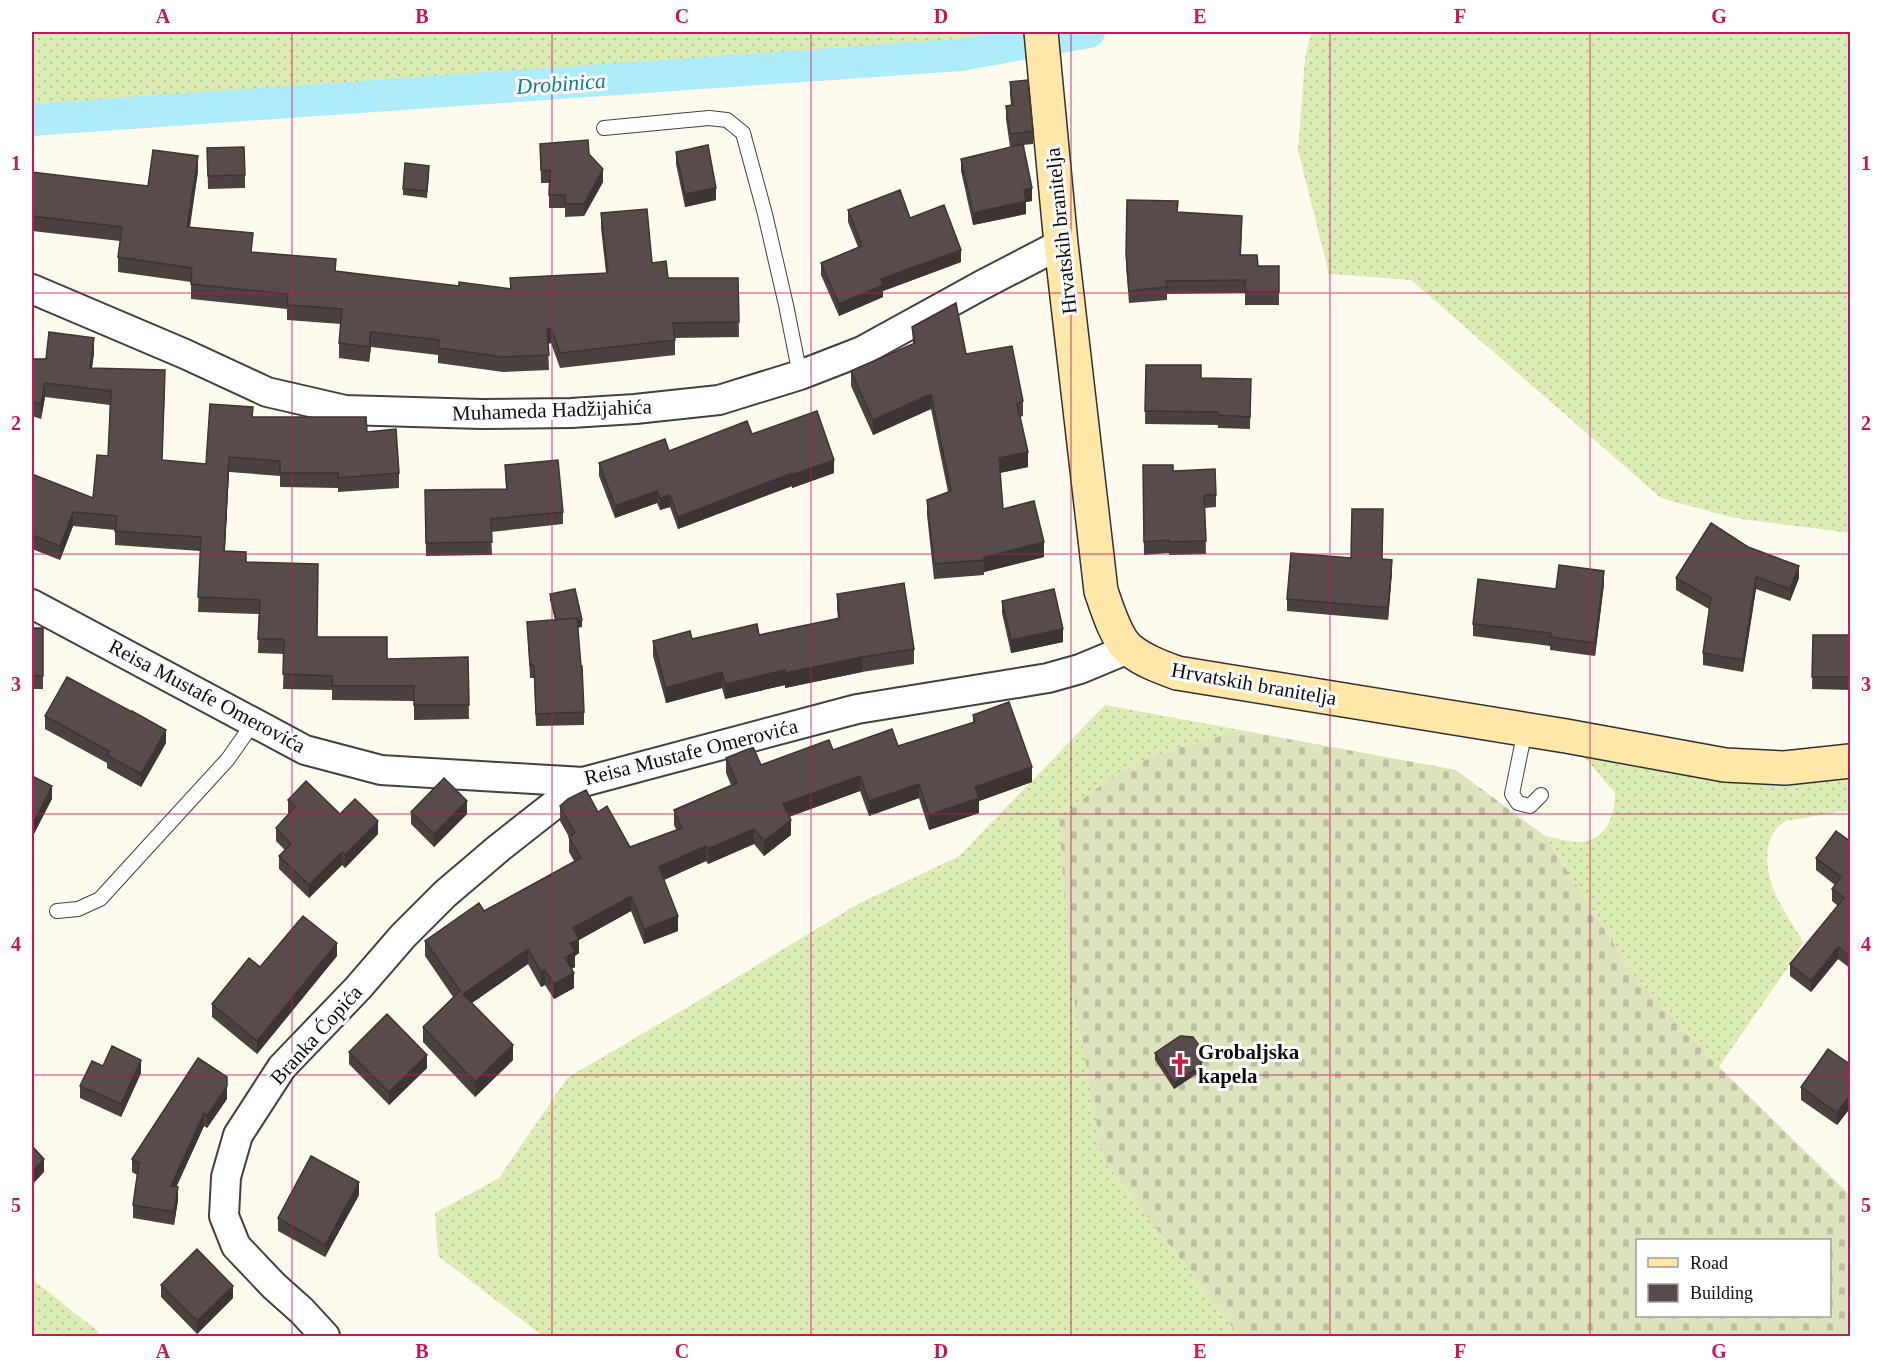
<svg xmlns="http://www.w3.org/2000/svg" width="1882" height="1368" font-family="'Times New Roman',serif">
	<defs>
		<pattern id="grass-dots" width="8" height="8" patternUnits="userSpaceOnUse" patternTransform="scale(1.5)"><rect width="8" height="8" fill="#dcecb5"/><path d="M2 2h.1M6 6h.1" fill="none" stroke="#bcc99a" stroke-width="1.8" stroke-linecap="round"/></pattern>
		<pattern id="cemetery-stones" width="16" height="16" patternUnits="userSpaceOnUse" patternTransform="scale(1.5)"><rect width="16" height="16" fill="#dde3bd"/><path d="M2 7V4a2 2 0 0 1 4 0v3zM10 15v-3a2 2 0 0 1 4 0v3z" fill="#bcc2a1"/></pattern>
	</defs>
	<rect width="100%" height="100%" fill="#fff9ee"/>
	<path fill="url(#grass-dots)" d="M32 32H1047L1053 38 961 55 32 120Z
		M1311 32H1850V422L1848 428 1850 436V533L1734 518 1661 498 1411 280 1329 274 1298 150 1305 58Z
		M1105 705 1240 730C1200 743 1155 751 1118 774 1097 787 1078 803 1059 820L1103 1159 1239 1336H543L438 1256 435 1213 499 1178 567 1078 693 1004 856 905 959 856Z
		M1566 736 1850 761V811C1833 812 1817 815 1799 819 1795 819 1789 820 1786 821 1776 826 1769 838 1768 848 1763 885 1785 911 1803 942L1788 967 1719 1067 1635 977 1545 836C1556 838 1568 842 1579 842 1606 841 1615 816 1615 793Z
		M32 1279 99 1332 97 1336H32Z"/>
	<path fill="url(#cemetery-stones)" fill-rule="evenodd" d="M1240 730 1456 770 1545 836 1635 977 1719 1067 1850 1195V1336H1239L1103 1159 1070 975 1059 819C1078 803 1097 787 1118 774 1155 751 1200 743 1240 730ZM1638 1240H1830V1316H1638Z"/>
	<g fill="none" stroke-linecap="round" stroke-linejoin="round">
		<path stroke="#afecfa" stroke-width="32" d="M32 120 961 55 1089 32"/>
		<g stroke="#414141" stroke-width="16">
			<path id="lane" d="M604 128 709 118 727 120 743 133 765 214 786 305 800 375
				M1525 730 1512 794 1518 803 1530 806 1541 795
				M57 911 78 909 100 899 228 759 254 722"/>
		</g>
		<g stroke="#414141" stroke-width="32">
			<path id="street" d="M32 289 185 354 267 392 345 410 482 414 571 413 635 409 719 400 800 375 862 351 982 285 1061 244
				M32 604 305 750 381 770 583 782 857 709 1048 678 1080 669 1128 649
				M325 1336 302 1311 274 1286 236 1246 224 1216 226 1177 238 1135 282 1067 358 988 403 936 445 894 499 848 583 782"/>
		</g>
		<g stroke="#303030" stroke-width="36">
			<path id="secondary" d="M1041 32 1061 244 1101 591C1107 608 1116 639 1130 650 1144 661 1161 667 1177 673L1566 736 1725 765 1785 768 1850 761"/>
		</g>
		<use href="#lane" stroke="#fff" stroke-width="14"/>
		<use href="#street" stroke="#fff" stroke-width="28"/>
		<use href="#secondary" stroke="#ffe6a9" stroke-width="33"/>
	</g>
	<path fill="#4b413f" d="M1010 82 1033 131V144L1023 145 1032 201 1026 202V214L973 225 961 171V159L1016 146 1010 147 1006 119V106L1011 105 1010 95Z
		M540 144 589 154 603 182 584 216 565 217V208H549V183H541Z
		M207 148 245 175V188L208 189Z
		M676 152 716 200 685 207 676 164Z
		M198 171 190 227 252 252 336 272 459 286 510 289V278L606 273 601 228V213L668 278H738L739 337 675 338V355L560 368 551 343 548 344 549 370 503 372 438 363V355L371 347 369 362 339 358V343L341 324 287 320V309L191 299V282L118 272V257L120 241 32 231V172L148 186Z
		M429 173 427 198 403 195V189Z
		M1127 200 1242 229 1241 255 1258 266H1279V305H1245V293L1167 294V300L1129 303 1126 266Z
		M848 210 910 218 961 262 883 291V297L839 316 821 275V263L858 247 848 222Z
		M912 327 966 354 1023 401V416L1020 417 1028 467 1000 473 1003 509 1044 557 984 572V575L934 579 927 515V500L948 492 931 409 873 435 851 386V371L913 344Z
		M94 353 92 368 165 385 162 460 206 464 253 417 367 432 399 473V488L338 492V488L280 487V476L229 472 225 551 246 562 317 637 387 659 468 657 469 719 414 720V701L332 700V690L283 689 284 654 258 653 259 614 198 612 200 551 115 545V530L73 526 60 560 32 549V474L93 498 108 456 110 405 45 397 41 419 32 416V359H46Z
		M1146 365 1201 378 1251 379 1250 429 1218 428V425L1145 424Z
		M752 434 834 473 792 488V486L678 529 670 507 660 510 657 503 615 518 599 476V463L669 451Z
		M505 465 563 512V524L491 532 492 555 426 556 425 490 506 489Z
		M1143 465 1173 471 1216 495V507L1205 508 1206 554 1169 555V553L1144 555Z
		M1748 547 1799 578 1790 601 1756 589 1743 672 1703 665V653L1709 609 1676 590V578Z
		M1351 558 1382 559 1392 572 1388 620 1287 611V599Z
		M1604 584 1595 656 1550 650V646L1473 636V624L1556 589Z
		M550 594 582 627H578L584 712V725L536 726 534 678H530L527 622 555 620 550 600Z
		M837 594 914 649V664L862 672 785 688V685L725 699 722 688 666 703 653 656V641L759 635 838 619 837 609Z
		M1002 601 1063 642 1011 653 1002 613Z
		M32 628H43V689H32Z
		M1813 635H1851V690L1812 689Z
		M132 712 166 743 141 787 107 768V763L45 729V716Z
		M973 715 1032 782 979 801V813L929 830 919 798 869 816 860 791 789 817 791 835 764 856 754 844 708 864 706 861 664 880 678 931 644 944 631 911 579 940V953L575 956V967L571 969 574 988 554 999 545 985 541 987 528 964 472 1003 513 1060 475 1097 423 1042V1027L453 997 425 956V941L484 911 574 861 569 852V837L560 821V806L598 812 630 847 677 831 674 825V810L731 785 726 773V758L761 765 833 750 898 746 973 722Z
		M288 800 340 814 378 834 345 868 342 865 309 898 279 869V856L285 850 276 841V828L289 814 288 813Z
		M411 812 467 814 434 847 411 824Z
		M1851 842V969L1838 959 1811 992 1790 976V964L1838 906 1832 901V889L1835 885 1816 870V858Z
		M337 956 257 1054 212 1017V1004L260 967Z
		M349 1052 427 1068 389 1105 349 1064Z
		M1155 1053 1203 1057 1201 1071 1174 1089 1155 1060Z
		M1851 1065V1107L1837 1125 1801 1100V1087Z
		M103 1066 141 1073 121 1117 80 1098V1086Z
		M227 1099 207 1128 204 1126 176 1187 178 1200 174 1225 133 1218V1205L137 1175 132 1172V1159Z
		M359 1195 325 1257 278 1231V1218Z
		M161 1285 233 1298 197 1334 161 1297Z"/>
	<path fill="#3d3533" d="M198 156V171L187 242V227Z
		M603 169V182L584 216V204Z
		M716 188V200L685 207V194Z
		M1032 188V201L1026 202V214L973 225V213L1024 190Z
		M961 250V262L883 291V297L839 316V304L881 279Z
		M551 328V343L547 344V329Z
		M371 332V347L369 362V347Z
		M94 338V353L90 382V368Z
		M45 383V397L41 419V404Z
		M931 394V409L873 435V420Z
		M1028 452V467L999 473V458Z
		M229 457V472L224 566V551Z
		M834 460V473L792 488V475Z
		M792 473V486L678 529V517Z
		M657 491V503L615 518V506Z
		M670 495V507L660 510V498Z
		M73 512V526L60 560V546Z
		M1044 542V557L984 572V557Z
		M1392 560V572L1388 620V608Z
		M1799 566V578L1790 601V589Z
		M1604 571V584L1595 656V643Z
		M1756 577V589L1743 672V660Z
		M582 620V627L558 632V625Z
		M1063 629V642L1011 653V640Z
		M862 657V672L785 688V673Z
		M785 670V685L725 699V684Z
		M722 672V688L666 703V688Z
		M166 730V743L141 787V774Z
		M1032 767V782L979 801V813L929 830V815L975 787Z
		M860 776V791L783 819V804Z
		M919 784V798L869 816V801Z
		M52 786V799L32 838V826Z
		M467 801V814L434 847V834Z
		M791 820V835L764 856V841Z
		M378 821V834L345 868V855Z
		M754 829V844L708 864V849Z
		M706 846V861L659 882V867Z
		M342 852V865L309 898V885Z
		M631 896V911L579 940V953L575 956V967L565 973V958L573 928Z
		M678 916V931L644 944V929Z
		M337 943V956L257 1054V1041Z
		M1838 947V959L1811 992V981Z
		M528 949V964L463 1009V994Z
		M545 970V985L541 987V972Z
		M574 973V988L554 999V984Z
		M513 1045V1060L475 1097V1082Z
		M1203 1051 1201 1071 1174 1089V1083Z
		M427 1055V1068L389 1105V1092Z
		M141 1060V1073L121 1117V1104Z
		M227 1086V1099L207 1128V1116Z
		M1851 1094V1107L1837 1125V1113Z
		M204 1113V1126L171 1199V1186Z
		M44 1159V1172L32 1185V1172Z
		M359 1182V1195L325 1257V1245Z
		M178 1187V1200L174 1225V1212Z
		M233 1286V1298L197 1334V1321Z"/>
	<path fill="#574c49" stroke="#3d3533" stroke-width="1.5" d="M1028 80 1033 131 1010 134 1006 106 1013 105 1010 82Z
		M588 140 589 154 603 169 584 204H565V195H549L550 171 541 170 540 144Z
		M1023 144 1032 188 1024 190 1026 201 973 213 961 159Z
		M708 145 716 188 685 194 676 152Z
		M244 147 245 175 208 176 207 148Z
		M153 150 198 156 187 227 253 233 251 252 336 259 335 271 459 286V282L511 289 510 278 608 273 601 213 647 209 652 263 666 261 668 278H738L739 322 673 323 675 340 560 353 551 328 547 329 549 355 503 357 438 348 439 340 371 332 369 347 339 343 342 309 287 305 288 294 191 284 192 268 118 257 122 227 32 216V172L148 186Z
		M405 163 429 166 427 191 403 189Z
		M900 190 910 218 944 205 961 250 881 279 883 285 839 304 821 263 862 246 848 210Z
		M1127 200 1178 201 1177 212 1242 216 1240 255H1257L1258 266H1279V292H1245V280L1166 281 1167 287 1129 291 1126 254Z
		M956 303 966 354 1012 346 1023 401 1017 403 1028 452 999 458 1003 509 1034 501 1044 542 984 557V560L934 564 927 500 951 491 931 394 873 420 851 371 915 343 912 327Z
		M49 332 94 338 90 368 165 370 162 460 206 464 210 404 253 407 252 417H366L367 432 396 429 399 473 338 478V473H280V461L229 457 224 551 246 552V562L318 564 317 637H387V659L468 657 469 705H414V686H332V676L283 674 284 639H258L260 600 198 597 201 537 115 531 117 516 73 512 60 546 32 535V474L93 498 97 455 108 456 111 391 45 383 41 404 32 402V359H46Z
		M1146 365H1201V378L1251 379 1250 417 1218 415V412L1145 411Z
		M817 411 834 460 792 475V473L678 517 670 495 660 498 657 491 615 506 599 463 665 439 669 451 747 421 752 434Z
		M558 460 563 512 491 519 492 542 426 543 425 490 507 489 505 465Z
		M1143 465H1173V471L1215 469 1216 495H1204L1206 541 1169 542V540L1144 542Z
		M1352 509H1383L1382 559 1392 560 1388 608 1287 599 1291 553 1351 558Z
		M1711 523 1748 547 1799 566 1790 589 1756 577 1743 660 1703 653 1711 598 1676 578Z
		M1559 565 1604 571 1595 643 1550 637 1551 633 1473 624 1478 579 1556 589Z
		M904 583 914 649 862 657 785 673V670L725 684 722 672 666 688 653 641 690 631 692 639 757 624 759 635 840 618 837 594Z
		M575 589 582 620 578 621 577 618 556 620 550 594Z
		M1054 589 1063 629 1011 640 1002 601Z
		M577 618 581 666H582L584 712 536 714 534 665H530L527 622Z
		M32 628H43V676H32Z
		M1813 635H1851V677H1812Z
		M67 677 132 712V711L166 730 141 774 107 755 109 751 45 716Z
		M1009 702 1032 767 975 787 979 798 929 815 919 784 869 801 860 776 783 804 791 820 764 841 754 829 708 849 706 846 659 867 678 916 644 929 631 896 573 928 579 939 570 943 575 952 565 958 574 973 554 984 545 970 541 972 528 949 463 994 513 1045 475 1082 423 1027 460 991 425 941 479 903 484 911 581 858 569 837 575 833 560 806 568 799 586 790 598 812 607 806 630 847 682 828 674 810 737 783 726 758 753 747 761 765 829 740 833 750 892 729 898 746 975 722 973 715Z
		M32 776 52 786 32 826Z
		M444 778 467 801 434 834 411 812Z
		M306 781 340 814 355 799 378 821 345 855 342 852 309 885 279 856 291 844 276 828 295 807 288 800Z
		M1836 831 1851 842V957L1838 947 1811 981 1790 964 1844 898 1832 889 1841 877 1816 858Z
		M303 916 337 943 257 1041 212 1004 249 958 260 967Z
		M387 1014 427 1055 389 1092 349 1052Z
		M1180 1036 1193 1037 1203 1051 1201 1065 1174 1083 1155 1053Z
		M112 1046 141 1060 121 1104 80 1086 92 1061 103 1066Z
		M1828 1049 1851 1065V1094L1837 1113 1801 1087Z
		M198 1058 227 1077V1086L207 1116 204 1113 171 1186 178 1187 174 1212 133 1205 139 1163 132 1159Z
		M32 1146 44 1159 32 1172Z
		M311 1156 359 1182 325 1245 278 1218Z
		M197 1249 233 1286 197 1321 161 1285Z"/>
	<path fill="none" stroke="#c2185b" stroke-width="1.5" stroke-opacity="0.55" d="M292 32V1336M552 32V1336M811 32V1336M1071 32V1336M1330 32V1336M1590 32V1336M32 293H1850M32 554H1850M32 814H1850M32 1075H1850"/>
	<defs>
		<g id="church-bare" transform="scale(1.8)"><path d="M-1.2-6h2.4v3.5h3.3v2.4h-3.3V6h-2.4V-.1h-3.3v-2.4h3.3Z" fill="#c71c43" stroke="#fff" stroke-width="2.5" paint-order="stroke"/></g>
	</defs>
	<g fill-rule="evenodd">
		<use href="#church-bare" x="1180" y="1064"/>
	</g>
	<g text-anchor="middle" stroke-width="6" stroke-linejoin="round" paint-order="stroke">
		<g font-size="21" fill="#0e0e0e" stroke="#fff">
			<text transform="translate(1061 231) rotate(-96)" y="7">Hrvatskih branitelja</text>
			<text transform="translate(552 410) rotate(-2)" y="7">Muhameda Hadžijahića</text>
			<text transform="translate(1254 684) rotate(10)" y="7">Hrvatskih branitelja</text>
			<text transform="translate(207 696) rotate(28)" y="7">Reisa Mustafe Omerovića</text>
			<text transform="translate(691 752) rotate(-14)" y="7">Reisa Mustafe Omerovića</text>
			<text transform="translate(316 1035) rotate(-48)" y="7">Branka Ćopića</text>
		</g>
		<g font-size="21" font-weight="bold" fill="#0e0e0e" stroke="#fff" text-anchor="start">
			<text x="1198" y="1059">Grobaljska<tspan x="1198" dy="24">kapela</tspan></text>
		</g>
		<g font-size="22" font-style="italic" fill="#0e7aa0" stroke="#fff">
			<text transform="translate(561 83) rotate(-4)" y="8">Drobinica</text>
		</g>
	</g>
	<rect width="1882" height="1368" fill="none" stroke="#ffffff" stroke-width="66"/>
	<rect x="1636" y="1239" width="195" height="78" fill="#ffffff" stroke="#9f9f9f" stroke-width="1.5"/>
	<rect x="1648" y="1258" width="30" height="9" fill="#ffe6a9" stroke="#9f9f9f" stroke-width="1.5"/>
	<text x="1690" y="1269" font-size="18" fill="#0e0e0e">Road</text>
	<rect x="1648" y="1284" width="30" height="18" fill="#574c49" stroke="#9f9f9f" stroke-width="1.5"/>
	<text x="1690" y="1299" font-size="18" fill="#0e0e0e">Building</text>
	<rect x="33" y="33" width="1816" height="1302" fill="none" stroke="#c2185b" stroke-width="2"/>
	<g font-size="20" text-anchor="middle" font-weight="bold" fill="#c2185b">
		<text x="163" y="23">A</text>
		<text x="422" y="23">B</text>
		<text x="682" y="23">C</text>
		<text x="941" y="23">D</text>
		<text x="1200" y="23">E</text>
		<text x="1460" y="23">F</text>
		<text x="1719" y="23">G</text>
		<text x="16" y="170">1</text>
		<text x="1866" y="170">1</text>
		<text x="16" y="430">2</text>
		<text x="1866" y="430">2</text>
		<text x="16" y="691">3</text>
		<text x="1866" y="691">3</text>
		<text x="16" y="951">4</text>
		<text x="1866" y="951">4</text>
		<text x="16" y="1212">5</text>
		<text x="1866" y="1212">5</text>
		<text x="163" y="1358">A</text>
		<text x="422" y="1358">B</text>
		<text x="682" y="1358">C</text>
		<text x="941" y="1358">D</text>
		<text x="1200" y="1358">E</text>
		<text x="1460" y="1358">F</text>
		<text x="1719" y="1358">G</text>
	</g>
</svg>
